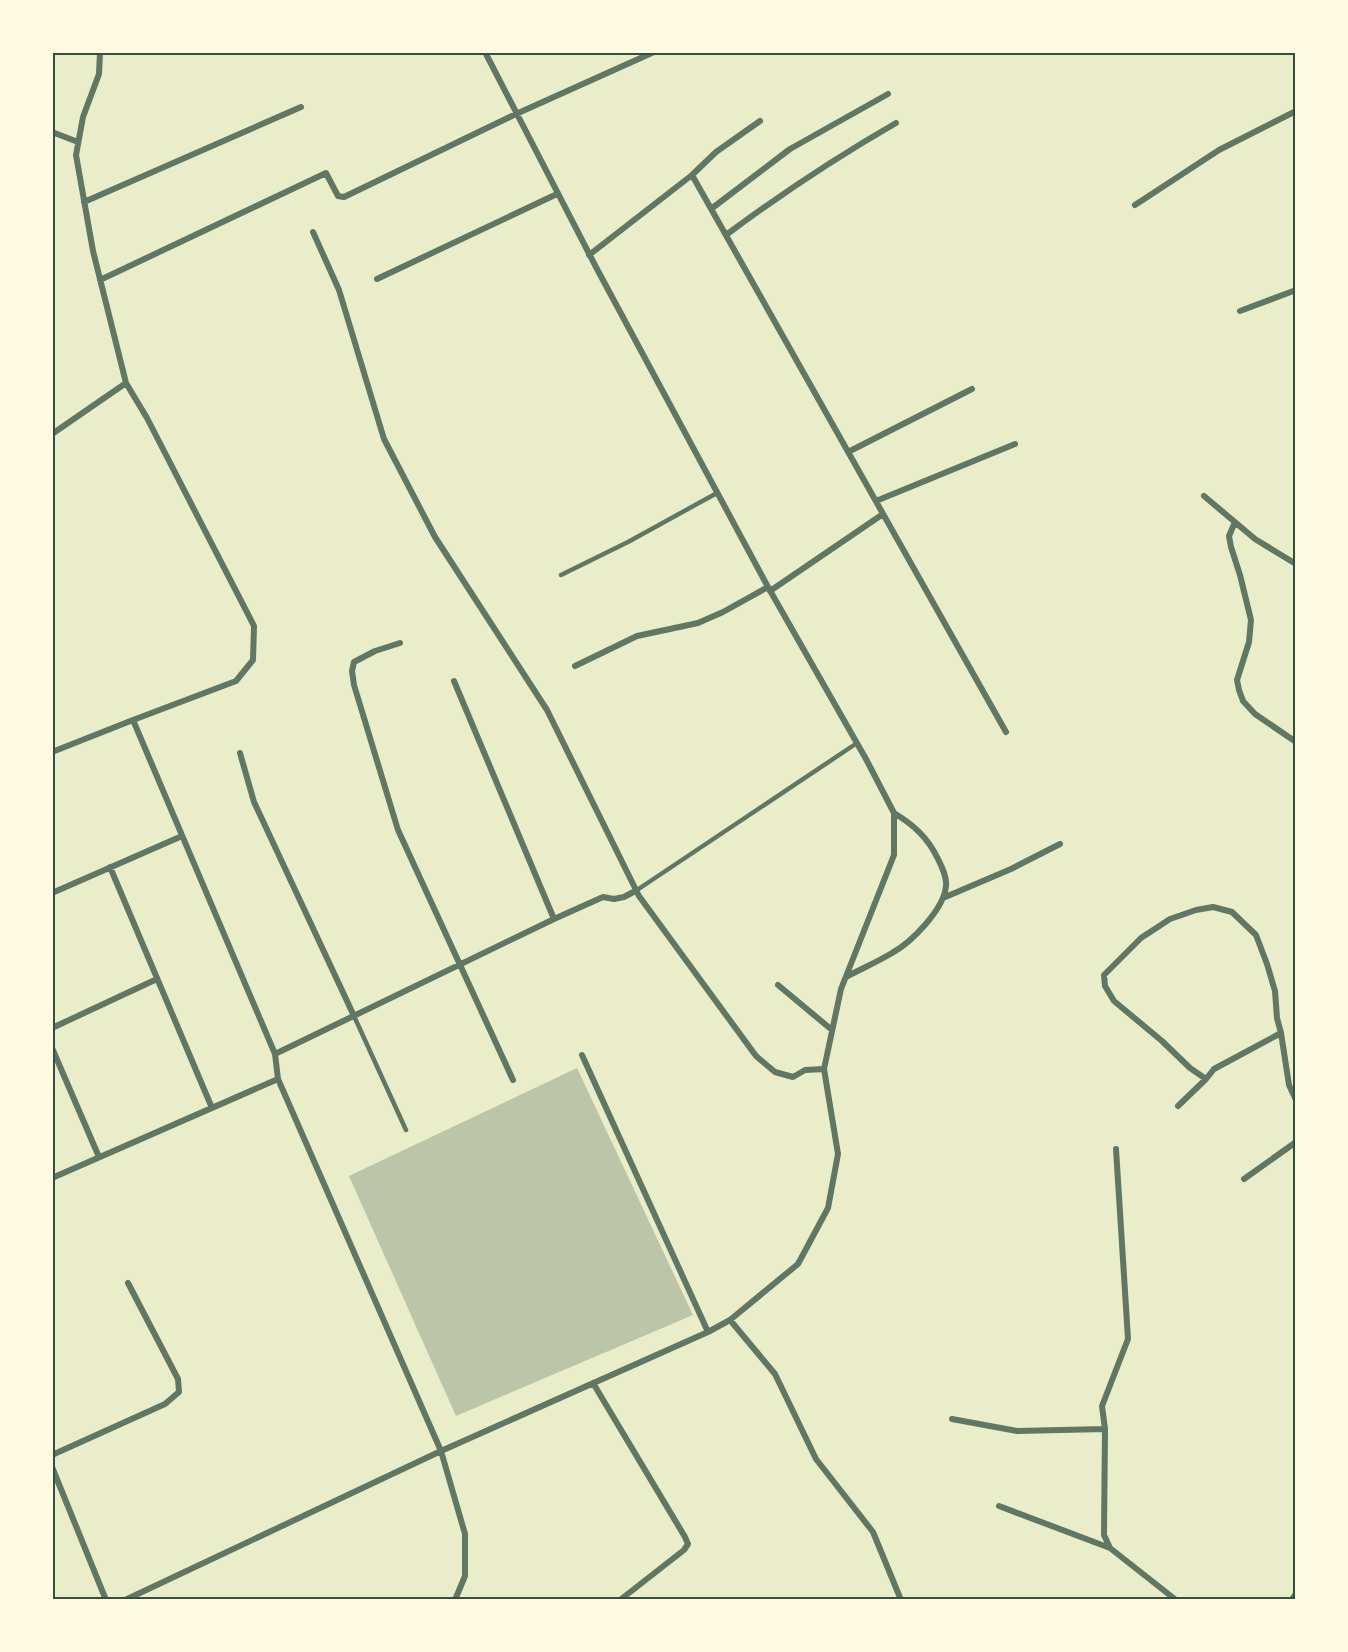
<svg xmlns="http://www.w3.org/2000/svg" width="1348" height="1652" font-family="'DM Sans',sans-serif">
	<rect width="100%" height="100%" fill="#e9edc9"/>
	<path fill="#bcc5a7" d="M577 1068 693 1315 456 1416 349 1176Z"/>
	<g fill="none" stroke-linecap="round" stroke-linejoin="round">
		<path stroke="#617663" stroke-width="4.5" d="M561 575 628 542 717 493
			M637 890 857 743
			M354 1016 406 1130"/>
		<path stroke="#617663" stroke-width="6" d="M100 52 99 74 83 117 76 155 93 251 126 383 147 418 254 626 253 660 236 681 133 720 275 1054 278 1079 441 1451 465 1534V1576L455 1600
			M52 132 78 142
			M692 175 1006 732
			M84 202 301 107
			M1135 205 1219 150 1296 111
			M711 209 790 149 888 94
			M313 232 339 290 384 439 435 537 547 710 639 896 756 1056 775 1072 793 1077 805 1070 824 1069
			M726 235C781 194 837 157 896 123
			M589 255 692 175 716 152 760 121
			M377 279 557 194
			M100 280 326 173 338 196 344 197 516 114 654 52
			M1240 311 1296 290
			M52 434 126 383
			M848 452 972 389
			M1204 496 1255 539 1296 564
			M876 501 1015 444
			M1235 522 1229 536 1231 547 1240 575 1251 620 1249 642 1237 680 1239 690 1243 701 1255 714 1296 742
			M770 591 883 514
			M400 643 375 651 354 662 352 671 354 685 398 830 513 1080
			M575 666 637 636 698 623 723 612 768 587
			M454 681 554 919
			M52 752 133 720
			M240 753 254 802 354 1016
			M110 867 212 1108
			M52 893 182 836
			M943 898 1011 869 1060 844
			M846 977C861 969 877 962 892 953 912 942 944 909 946 886 947 877 942 867 938 859 928 838 914 825 894 813
			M778 985 832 1030
			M52 1028 157 979
			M1281 1033 1214 1069 1206 1079 1190 1068 1162 1041 1114 1001 1105 986 1104 975 1141 938 1170 919 1196 910 1213 907 1232 912 1256 935 1267 964 1275 991 1277 1018 1281 1033 1289 1085 1296 1100
			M52 1048 99 1157
			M275 1054 554 919 603 897 614 899 624 897 637 890
			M582 1055 708 1332
			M1178 1106 1206 1079
			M1116 1149 1128 1339 1102 1406 1105 1429 1104 1535 1110 1548 1176 1600
			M52 1178 278 1079
			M1244 1179 1296 1142
			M730 1320 775 1374 816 1459 873 1532 901 1600
			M593 1383 685 1537 688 1544 684 1550 620 1600
			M952 1419 1017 1431 1105 1429
			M52 1455 165 1404 179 1392 178 1379 128 1283
			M52 1467 106 1600
			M999 1506 1110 1548
			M125 1600 441 1451 708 1332 730 1320 798 1264 828 1208 838 1154 824 1069 841 989 894 855V813L866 759 768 587 597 269 485 52"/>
		<path stroke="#617663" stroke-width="10" d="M1294 1600 1296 1597"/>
	</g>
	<rect width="1348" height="1652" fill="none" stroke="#fefae0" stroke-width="108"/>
	<rect x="54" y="54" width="1240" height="1544" fill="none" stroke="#344e41" stroke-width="2"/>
</svg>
